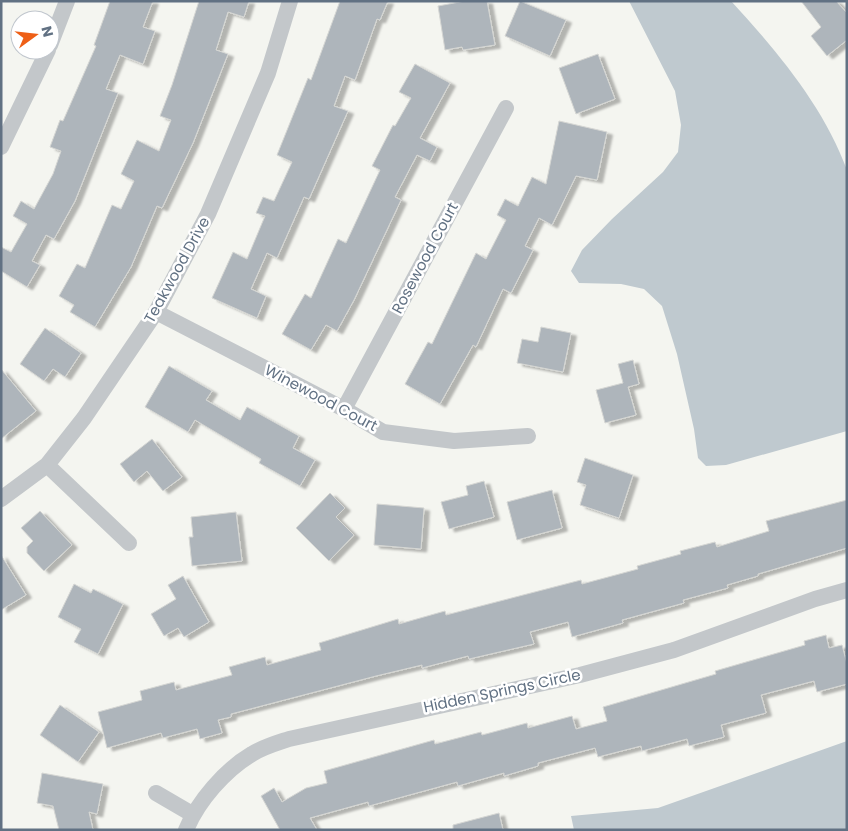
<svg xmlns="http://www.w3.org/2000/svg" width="848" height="831" font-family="Poppins,sans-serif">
	<defs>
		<filter id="shadow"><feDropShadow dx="5.5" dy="3" stdDeviation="1" flood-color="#0004"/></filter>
	</defs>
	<rect width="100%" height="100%" fill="#f4f5f0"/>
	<path fill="#bfc9cf" d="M629 1H731C777 51 824 107 847 170V431L726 465 706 466 698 458 694 429 677 354 662 306 644 289 621 284 579 283 571 271 582 250 612 219 663 172 678 152 681 125 675 91Z
		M847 741V830H574L571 816 658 808Z"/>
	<path fill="#aeb5bb" stroke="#d5d6d3" filter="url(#shadow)" d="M110 1H153L143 27 155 31 143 64 120 55 106 89 118 93 75 201 54 239 46 235 32 261 40 265 27 287 1 271V247L11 252 27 224 13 216 21 201 34 209 53 174 61 151 50 147 60 120 63 121 96 46 94 45Z
		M199 1H249L244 17 228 12 216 50 228 54 193 143 162 208 157 206 131 267 95 327 70 312 74 305 59 296 77 264 85 268 112 205 121 209 134 181 121 174 137 140 159 151 171 120 160 116 172 85Z
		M340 1H388L380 20 377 19 355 80 345 76 334 106 348 111 309 199 304 197 277 258 267 253 251 289 266 296 257 318 212 298 233 252 247 259 265 216 256 213 263 197 274 201 292 162 277 155 308 78 311 80Z
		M465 1H487L495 45 463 50 462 47 445 50 438 6Z
		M520 1 566 20 550 56 505 36Z
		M801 1H836L847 13V40L827 56 811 36 821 27Z
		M598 54 615 99 576 114 559 68Z
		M415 64 450 83 420 138 437 147 430 161 417 155 395 197 401 200 354 300 337 331 326 325 311 350 282 334 305 294 311 298 338 239 346 243 380 170 372 166 393 125 395 126 411 98 399 92Z
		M559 121 607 132 597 180 576 176 552 225 539 218 525 246 533 250 511 293 503 289 476 347 473 345 440 404 405 384 428 342 432 344 476 253 486 259 506 220 497 215 505 199 518 206 532 177 546 184Z
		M541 327 571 333 563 372 517 363 522 339 538 342Z
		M45 328 81 353 65 377 53 369 44 381 20 364Z
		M633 360 639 384 628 387 636 415 605 423 596 390 623 383 618 364Z
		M169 366 212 391 206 400 240 420 247 407 299 436 293 448 315 460 300 486 259 463 261 459 195 420 188 432 145 407Z
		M1 369 36 411 1 439Z
		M152 439 182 477 163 491 147 471 134 482 120 464Z
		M585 458 633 475 619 518 580 505 586 485 577 482Z
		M484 481 494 517 449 529 441 502 468 495 466 486Z
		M552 490 562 528 517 540 507 502Z
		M330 493 345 508 336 517 354 535 329 561 296 528Z
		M847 500V548L758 574V576L727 585 728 588 683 600 684 603 622 620 623 623 572 637 568 622 530 632 534 644 469 659 468 656 422 668V665L376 676 231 714V717L218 720 222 733 200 739 197 729 163 738 161 733 107 748 98 712 142 700 140 691 174 682 176 690 232 675 229 667 265 657 267 665 321 650 319 643 398 619 399 624 445 611 446 615 581 580 582 584 638 569 637 566 681 554 680 551 715 542 717 547 769 531 766 521Z
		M377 504 424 508 421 549 374 545Z
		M40 511 72 545 44 571 27 553V547L33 541 21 528Z
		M236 512 242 561 192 566 189 537H193L191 517Z
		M1 555 26 595 1 610Z
		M183 576 209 622 184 637 178 628 164 636 151 614 176 599 168 585Z
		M74 584 91 593 93 589 123 604 98 654 74 642 81 629 58 617Z
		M826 635 829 648 842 645 847 664V684L817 692 814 681 761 695 766 713 721 725 724 737 689 746 687 739 642 751 641 746 598 757 595 748 538 763V766L504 776V773L458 786 457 782 369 806 368 802 310 818 317 830H280L261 796 274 788 282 802 306 788 327 783 324 771 434 740 435 744 481 732 482 735 527 723 528 728 572 716 576 729 607 721 603 707 716 674 715 671 805 645 804 641Z
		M60 705 99 732 78 762 40 735Z
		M42 773 103 784 97 814 89 812 93 830H59L53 806 37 803Z
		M499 813 503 830H453V825Z"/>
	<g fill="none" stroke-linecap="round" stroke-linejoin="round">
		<path stroke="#c3c7ca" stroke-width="16" d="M50 45 67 1
			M1 147 48 50
			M156 312 344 409 383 432 454 441 528 436
			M344 409 506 108
			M47 465 129 543
			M1 499 47 465 84 418 156 312 208 214 268 73 290 1
			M156 793 192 814
			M186 830C198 801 225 770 252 754 263 747 277 743 289 739L580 675 674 650 815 599 847 590"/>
	</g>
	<g text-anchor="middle" stroke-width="5" stroke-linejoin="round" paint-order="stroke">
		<g font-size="15" fill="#617183" stroke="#fff">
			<text transform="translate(425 258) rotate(-62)" y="5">Rosewood Court</text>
			<text transform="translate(177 270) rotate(-61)" y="5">Teakwood Drive</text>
			<text transform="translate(321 398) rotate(28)" y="5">Winewood Court</text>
			<text transform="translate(502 691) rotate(-12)" y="5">Hidden Springs Circle</text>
		</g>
	</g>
	<rect width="848" height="831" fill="none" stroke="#617183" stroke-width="5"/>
	<g transform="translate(35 35) rotate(75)"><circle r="24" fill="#ffffff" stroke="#c0c6cd"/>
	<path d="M0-4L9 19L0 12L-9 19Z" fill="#ee5f16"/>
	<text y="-8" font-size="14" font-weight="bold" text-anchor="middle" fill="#617183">N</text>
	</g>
</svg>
